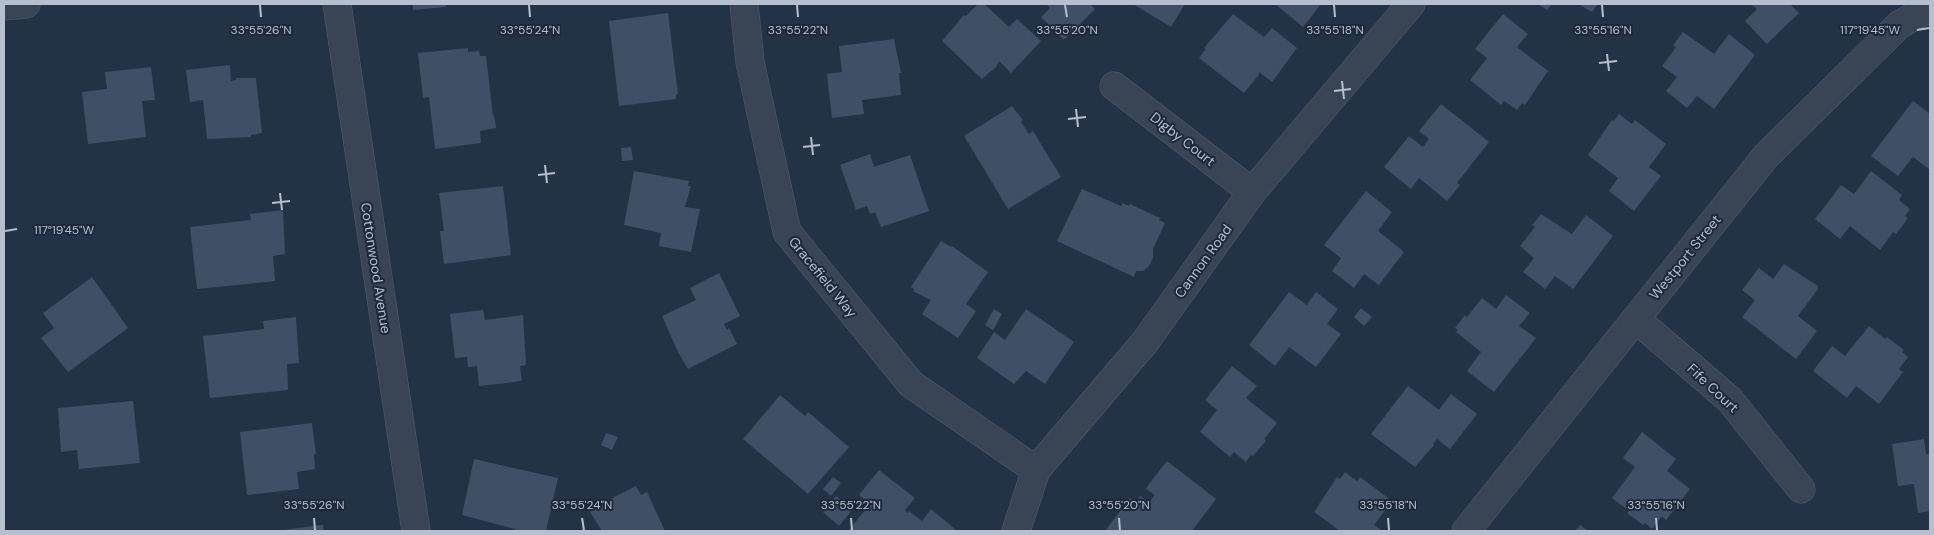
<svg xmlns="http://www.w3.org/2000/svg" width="1934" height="535" font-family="'DM Sans',sans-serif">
	<rect width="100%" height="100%" fill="#243245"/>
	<path fill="#404f65" d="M413 4H445L446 7 413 10Z
		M978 4H984L1009 27 1017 19 1041 41 1011 73 999 61 996 67 982 79 942 41 964 15 966 16Z
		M1046 4H1090L1095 9 1064 40 1041 17 1050 8Z
		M1133 4H1185L1171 27Z
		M1275 4H1321L1303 27Z
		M1538 4H1552L1547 10Z
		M1578 4H1598L1592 12Z
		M1751 4H1790L1799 13 1767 44 1745 21 1757 9Z
		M668 13 678 94 676 95V99L619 106 609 21Z
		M1233 14 1264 37 1272 28 1297 48 1272 82 1259 72V75L1244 93 1199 58 1206 49 1204 48Z
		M1503 14 1528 34 1517 47 1548 71 1525 105 1522 103 1517 110 1504 101 1501 105 1470 80 1487 58 1475 49Z
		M1683 32 1714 54 1729 34 1755 55 1714 109 1697 96 1687 108 1666 91 1677 77 1662 66 1676 47 1673 45Z
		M894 39 901 73H899L901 95 862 100 864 114 832 118 827 74 842 72 839 46Z
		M468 48V52L479 51 480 56H486L493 116 494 115 496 128 480 131 481 143 435 149 429 97 423 98 418 53Z
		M230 65 231 81 236 80V78H256L262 133 251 135V137L207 139 203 100 190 102 186 70Z
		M151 67 155 100 142 101 146 137 88 144 82 92 107 89 105 72Z
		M1913 101 1930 114V170L1913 157 1898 176 1871 156Z
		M1441 104 1489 142 1457 183 1460 185 1447 201 1419 178 1411 189 1384 167 1409 136 1423 147 1429 139 1419 131Z
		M1012 106 1023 120 1021 122 1029 134 1033 131 1061 177 1008 209 964 136Z
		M1619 114 1632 124 1635 120 1666 144 1649 167 1661 176 1634 211 1609 191 1618 178 1588 155 1612 120 1614 121Z
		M631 147 633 160 622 161 621 148Z
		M870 154 874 167 910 155 929 211 881 227 875 212 870 214 867 206 856 210 840 165Z
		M634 171 689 181 688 186H691L685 207 700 209 691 252 659 246 661 233 624 225Z
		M1871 171 1902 195 1899 200 1910 209 1905 216 1908 218 1896 234 1893 232 1880 250 1850 226 1840 239 1815 219 1841 185 1854 194Z
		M503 186 511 255 444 264 440 231H444L439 193Z
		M1082 189 1121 206 1123 203 1129 206 1130 204 1160 218 1159 220 1165 223 1153 249V258L1149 266 1143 271H1136L1134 277 1057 241Z
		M1366 191 1392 212 1378 231 1404 252 1379 285 1364 274 1354 288 1332 271 1341 258 1324 245Z
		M283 210 285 254 273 256 275 281 197 289 190 227 251 220 250 214Z
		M1541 214 1572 234 1586 215 1613 236 1573 289 1555 276 1545 289 1523 272 1534 258 1520 246 1535 227 1532 225Z
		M941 241 951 247 952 246 988 272 966 304 976 311 958 338 922 314 931 300 913 291 914 289 911 287Z
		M1784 264 1818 286V289L1798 316 1817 331 1796 359 1742 317 1755 300 1742 290 1759 268 1773 279Z
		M719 273 740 316 724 324 727 330 729 328 737 344 688 369 678 352 662 316 696 300 690 288Z
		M92 277 128 328 68 372 41 338 54 328 43 313Z
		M1289 292 1307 305 1316 292 1338 309 1327 324 1341 334 1316 367 1289 347 1275 366 1249 345Z
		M1506 295 1530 313 1519 326 1536 338 1494 392 1467 371 1481 352 1456 332 1458 330 1455 328 1465 315 1467 317 1482 298 1496 309Z
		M1361 308 1372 317 1364 326 1354 317Z
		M994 309 1002 314 993 330 985 325Z
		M1026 309 1074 342 1045 384 1026 371 1014 384 977 358 994 332 1005 340Z
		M483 310 485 320 523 315 526 365 520 366 522 381 479 386 477 366 468 367 467 357 455 358 450 314Z
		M296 317 299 363 287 364 288 390 210 398 203 336 264 329 263 321Z
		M1869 326 1885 339 1887 337 1904 350 1902 352 1908 357 1899 369 1903 372 1879 404 1856 386 1847 398 1813 371 1832 346 1845 356Z
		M1232 366 1257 386 1246 398 1277 423 1264 439 1266 441 1253 456 1251 455 1246 462 1234 452 1230 457 1200 432 1217 410 1205 400Z
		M1408 386 1439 410 1451 394 1477 414 1450 449 1437 439 1433 444 1434 445 1415 467 1371 434Z
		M780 395 805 416 808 412 849 447 808 494 743 439Z
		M133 401 140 463 79 469 77 450 61 452 58 408Z
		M312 423 316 454H314L315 469 297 472 299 489 247 495 240 432Z
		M1642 432 1676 459 1667 471 1690 489 1666 520 1662 516 1652 529 1645 523 1643 525 1627 513 1629 511 1612 498 1635 467 1623 458Z
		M606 433 618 437 612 450 601 445Z
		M1924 439 1926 454H1930V511L1918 513 1914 484 1898 486 1892 444Z
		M474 459 558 478 546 531H514L515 529 462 515Z
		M1167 461 1216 499 1192 531H1105L1130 498 1135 502 1140 496 1149 502 1155 495 1146 489 1149 484Z
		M879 470 915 498 905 510 908 513 909 511 922 521 931 509 955 529 953 531H848L870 504 859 495Z
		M1345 472 1357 481 1360 477 1392 501 1374 525 1383 531H1340L1314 512 1337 477 1340 479Z
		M833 477 841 483 831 496 823 489Z
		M636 486 641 495 647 492 665 531H602L590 512 591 509Z
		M836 496 853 509 839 526 823 512Z
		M320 525H323L324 531H277Z
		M1580 525 1588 531H1575Z"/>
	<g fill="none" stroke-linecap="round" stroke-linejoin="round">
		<g stroke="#545f6e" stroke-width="29">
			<path id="minor" d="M337 4 416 531
				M744 4 750 62 787 232 911 384 1036 470
				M4 6 26 4
				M1114 86 1252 192
				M1636 319 1730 400 1801 489
				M1016 531 1036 470 1145 342 1252 192 1411 4
				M1466 531 1766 156 1899 25 1930 7"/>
		</g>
		<use href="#minor" stroke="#394454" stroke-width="28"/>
	</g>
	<path fill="none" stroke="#b6bfce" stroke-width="2" d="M260 5 261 17M529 5 530 17M797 5 798 17M1065 5 1067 17M1334 5 1335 17M1602 5 1603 17M1917 30 1929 28M1607 54 1609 71M1599 63 1617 61M1342 81 1344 99M1334 91 1351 89M1076 109 1078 127M1068 119 1086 117M811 137 813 155M803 147 820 145M545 165 547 183M538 175 555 173M280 193 282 210M272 203 290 201M5 231 17 229M314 518 315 530M582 518 584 530M851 518 852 530M1119 518 1120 530M1388 518 1389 530M1656 518 1657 530"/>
	<g text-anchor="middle" stroke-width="4" stroke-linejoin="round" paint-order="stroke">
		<g font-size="14" fill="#b6bfce" stroke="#1d293a">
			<text transform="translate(1183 139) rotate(38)" y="5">Digby Court</text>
			<text transform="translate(1685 257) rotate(-51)" y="5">Westport Street</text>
			<text transform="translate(1203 261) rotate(-54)" y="5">Cannon Road</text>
			<text transform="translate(376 268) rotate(81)" y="5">Cottonwood Avenue</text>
			<text transform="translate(823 277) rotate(51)" y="5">Gracefield Way</text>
			<text transform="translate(1713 388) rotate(43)" y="5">Fife Court</text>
		</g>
	</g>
	<g font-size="12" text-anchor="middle" fill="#b6bfce" stroke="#1d293a" stroke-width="4" stroke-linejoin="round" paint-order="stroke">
		<text x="1870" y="34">117°19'45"W</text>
		<text x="261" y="34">33°55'26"N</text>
		<text x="530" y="34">33°55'24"N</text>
		<text x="798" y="34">33°55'22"N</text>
		<text x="1067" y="34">33°55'20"N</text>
		<text x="1335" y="34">33°55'18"N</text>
		<text x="1603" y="34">33°55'16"N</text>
		<text x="64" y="234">117°19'45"W</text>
		<text x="314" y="509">33°55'26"N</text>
		<text x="582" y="509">33°55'24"N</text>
		<text x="851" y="509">33°55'22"N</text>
		<text x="1119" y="509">33°55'20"N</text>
		<text x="1388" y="509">33°55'18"N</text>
		<text x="1656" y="509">33°55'16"N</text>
	</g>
	<rect width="1934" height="535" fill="none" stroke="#b6bfce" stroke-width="10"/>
</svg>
